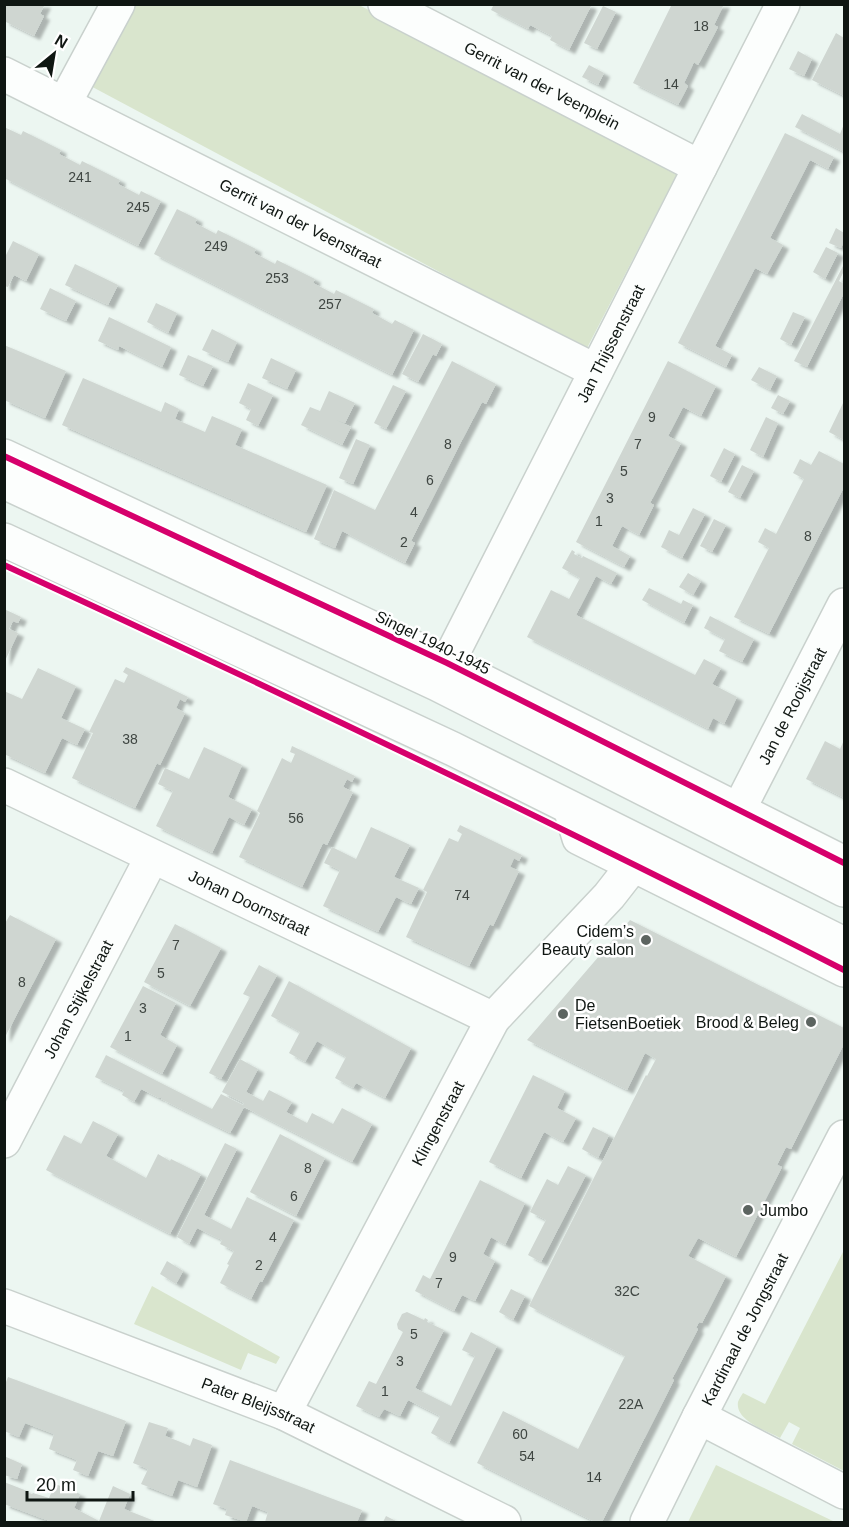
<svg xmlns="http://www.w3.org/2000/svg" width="849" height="1527" font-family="Arial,sans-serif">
	<defs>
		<filter id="shadow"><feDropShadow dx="6" dy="4" stdDeviation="1.5" flood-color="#0004"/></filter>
	</defs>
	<rect width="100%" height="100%" fill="#ecf6f1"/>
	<path fill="#d9e5cd" d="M128 5H359L679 170 586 350 85 83Z
		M844 1250V1471L792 1444 800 1428 789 1422 780 1438C768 1431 735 1421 738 1402 739 1399 741 1396 743 1393L765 1404Z
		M152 1286 280 1357 276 1364 248 1353 241 1370 134 1324Z
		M716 1465 835 1522H688Z"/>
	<path fill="#cfd6d1" filter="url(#shadow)" d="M4 4H45L40 14 44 16 34 36 4 21Z
		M494 4H588L591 6 569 50 550 40 552 36 530 25 528 29 491 10Z
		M672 4H724L714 25 718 27 698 65 694 62 684 83 688 86 678 105 633 83Z
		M603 6 616 12 597 49 584 43Z
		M836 33 844 38V96L812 80Z
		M798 51 812 59 804 76 789 69Z
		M589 65 604 73 598 85 582 77Z
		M802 114 840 134 844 124V152L795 127Z
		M4 127 21 135 23 131 61 150 59 154 80 165 82 161 120 180 118 184 139 195 141 191 161 201 138 246 4 178Z
		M785 133 834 157 828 169 810 160 770 238 783 245 767 274 755 268 715 346 732 355 726 367 678 343Z
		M177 209 197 219 195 223 216 234 218 230 256 249 254 253 275 264 277 260 315 279 313 283 334 294 336 290 374 309 372 313 392 324 395 320 414 330 392 375 154 254Z
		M836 228 844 233V241L841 248 829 243Z
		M13 241 39 254 26 281 14 275 8 287 4 286V259Z
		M826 247 838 253 825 279 813 272Z
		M75 264 118 285 108 305 65 285Z
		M844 264V271L839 281 844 284V293L807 367 794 361Z
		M50 288 76 301 66 321 40 309Z
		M156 303 177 313 168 333 147 322Z
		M793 312 805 317 791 345 780 339Z
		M109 317 171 347 162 367 119 346 118 350 98 341Z
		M212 329 237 342 228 362 202 350Z
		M423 334 442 344 436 356 433 354 418 382 402 374Z
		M4 345 66 371 45 418 4 400Z
		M188 355 213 366 203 386 179 375Z
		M271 358 296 370 287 389 262 378Z
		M452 361 496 384 486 404 482 402 461 442 411 541 415 543 405 563 342 531 335 548 314 539 334 490 375 510Z
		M668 361 716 386 701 416 683 407 668 436 681 443 650 503 654 505 639 535 622 526 612 546 630 556 624 567 576 542Z
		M759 367 777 376 770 390 751 380Z
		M83 378 161 412 165 402 179 409 175 419 205 432 212 416 242 429 235 445 327 485 306 532 62 425Z
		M248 383 273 395 258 426 246 420 251 409 239 403Z
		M393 385 406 391 386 429 374 423Z
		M329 391 355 403 345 423 336 420 351 427 342 445 301 425 310 407 320 411Z
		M778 395 790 401 783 414 771 408Z
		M844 401V440L829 432Z
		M766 417 778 423 763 457 750 450Z
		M356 439 370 445 353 484 339 478Z
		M724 448 735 454 721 482 710 476Z
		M819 451 844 464V487L769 634 734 617 769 548 758 542 765 528 776 534 804 479 793 473 800 459 811 465Z
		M742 465 754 471 740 498 728 492Z
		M693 508 705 514 682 558 661 547 669 530 679 535Z
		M714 519 726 525 712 552 700 546Z
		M572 550 575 552 574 554 582 558 583 556 617 573 611 584 596 576 576 615 695 675 704 659 721 668 712 684 737 697 724 724 713 718 708 729 527 637 551 590 569 599 580 578 562 568Z
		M688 573 701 581 693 595 679 587Z
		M649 588 681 604 683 600 693 605 684 623 642 600Z
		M4 609 21 617 18 623 13 621 9 629 18 633 4 663Z
		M710 616 754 639 742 662 719 651 725 639 704 628Z
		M126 667 188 697 185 702 180 699 176 708 185 713 160 765 157 763 135 808 72 778 93 733 89 732 115 679 124 683 128 675 123 672Z
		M38 668 76 686 61 718 85 729 77 745 62 738 45 773 4 754V714L6 712 4 711V691L22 699Z
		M844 740V798L806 779 825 741 840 749Z
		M292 746 355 776 352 782 347 779 343 787 353 792 327 845 323 843 302 887 239 857 260 813 257 811 282 758 291 763 295 754 290 752Z
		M204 747 242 765 228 797 252 809 244 825 229 817 212 853 156 826 173 791 158 784 165 768 189 779Z
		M460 825 522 855 519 861 514 858 510 867 519 871 493 926 490 924 469 966 406 937 427 892 423 890 449 838 458 842 462 834 457 831Z
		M371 827 410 845 394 877 419 888 411 904 396 897 378 932 323 906 340 870 324 863 332 847 356 859Z
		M10 915 56 939 4 1039V925Z
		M630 920 844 1028V1044L791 1149 786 1147 777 1165 782 1167 736 1257 698 1238 688 1256 726 1276 702 1323 699 1322 696 1328 698 1329 672 1379 674 1380 602 1522H595L477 1463 503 1411 578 1449 625 1356 621 1355 622 1354 529 1306 646 1075 647 1076 656 1059 645 1053 627 1090 527 1040Z
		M175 924 221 948 190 1006 144 982Z
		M259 965 277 975 221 1079 209 1073 250 997 243 994Z
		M289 981 411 1048 385 1098 356 1083 353 1088 335 1078 346 1057 317 1041 305 1062 289 1053 300 1032 271 1016Z
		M143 986 176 1003 160 1035 177 1045 162 1074 110 1047Z
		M106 1055 212 1109 221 1094 243 1105 244 1103 222 1092 240 1059 258 1069 246 1092 263 1101 269 1090 292 1102 286 1112 307 1123 312 1113 333 1124 342 1108 372 1124 352 1162 244 1107 230 1133 161 1099 162 1097 159 1098 141 1089 134 1102 122 1095 124 1091 95 1077Z
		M533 1075 565 1091 557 1108 576 1118 563 1142 544 1132 521 1178 489 1162Z
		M93 1121 118 1134 106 1156 146 1178 158 1154 170 1161 171 1159 201 1174 170 1234 46 1170 64 1135 81 1144Z
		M593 1127 609 1135 598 1158 582 1149Z
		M280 1134 325 1158 296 1216 250 1192Z
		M225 1143 237 1149 204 1215 231 1229 247 1197 294 1220 262 1282 260 1281 251 1299 220 1283 229 1265 227 1264 234 1251 220 1244 222 1240 197 1228 189 1244 177 1237Z
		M568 1166 586 1175 541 1262 528 1255 546 1220 530 1212 547 1179 558 1185Z
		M480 1180 525 1203 505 1245 491 1237 483 1254 495 1261 475 1301 462 1295 454 1311 415 1291 423 1275 430 1279Z
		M167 1261 183 1271 176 1284 160 1274Z
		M511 1289 525 1296 513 1320 499 1312Z
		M407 1312 424 1320 425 1318 428 1320 427 1322 444 1330 415 1388 451 1406 475 1356 462 1350 471 1332 497 1346 449 1443 431 1433 440 1416 408 1400 400 1416 384 1409 379 1417 356 1406 369 1381 376 1384 403 1332 398 1329 397 1324 402 1314Z
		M8 1377 126 1421 113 1456 98 1451 88 1476 73 1470 77 1460 49 1449 54 1434 25 1423 19 1437 4 1431V1387Z
		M149 1422 168 1428 165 1436 178 1441 190 1446 193 1438 212 1445 197 1487 178 1480 172 1496 141 1484 148 1469 133 1463Z
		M4 1456 22 1464 17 1479 4 1475Z
		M230 1460 362 1510 357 1522H265L268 1512 252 1506 246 1522 225 1515 227 1509 213 1504Z
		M4 1482 27 1491 26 1492 32 1494 33 1493 49 1498 55 1484 66 1488 80 1494 74 1508 99 1521 113 1486 130 1494 124 1509 157 1522H52L4 1504Z
		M386 1516 398 1522H383Z"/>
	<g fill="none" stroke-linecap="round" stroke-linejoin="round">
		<g stroke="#c9d1cd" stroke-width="36">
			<g id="minor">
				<path id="s1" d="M385 4 700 167"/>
				<path id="s2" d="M4 74 596 371"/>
				<path d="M64 104 118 4"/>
				<path d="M4 456 447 663 844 863"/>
				<path id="s3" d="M438 682 783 4"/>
				<path id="s4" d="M4 785 493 1019"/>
				<path d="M570 808 579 838 844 970"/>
				<path id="s5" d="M739 809 844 605"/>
				<path id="s6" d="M4 1141 152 857"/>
				<path id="s7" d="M4 1306 284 1413 504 1522"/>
				<path id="s8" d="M284 1413 493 1019 609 896 634 864"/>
				<path d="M699 1417 844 1492"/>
				<path id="s9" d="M647 1522 699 1417 844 1137"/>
			</g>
		</g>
		<g stroke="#c9d1cd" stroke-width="36">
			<path id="secondary" d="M4 482 437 684 844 890
				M4 540 453 749 844 944"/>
		</g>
		<use href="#minor" stroke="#fcfefd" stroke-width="33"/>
		<use href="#secondary" stroke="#fcfefd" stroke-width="33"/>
		<g stroke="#fff" stroke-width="10">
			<path id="cycleway" d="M4 456 447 663 844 863
				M4 565C287 695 567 829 844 970"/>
		</g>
		<use href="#cycleway" stroke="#d6006c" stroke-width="6"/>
	</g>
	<g fill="#5c6460" stroke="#fff" stroke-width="2">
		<circle cx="646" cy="940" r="6"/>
		<circle cx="563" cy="1014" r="6"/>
		<circle cx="811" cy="1022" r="6"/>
		<circle cx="748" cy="1210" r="6"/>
	</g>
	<g text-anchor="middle" stroke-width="5" stroke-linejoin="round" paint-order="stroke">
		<g font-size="14" fill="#3f4642">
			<text x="701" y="31">18</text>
			<text x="671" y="89">14</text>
			<text x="80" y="182">241</text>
			<text x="138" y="212">245</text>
			<text x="216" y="251">249</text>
			<text x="277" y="283">253</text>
			<text x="330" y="309">257</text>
			<text x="652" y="422">9</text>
			<text x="448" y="449">8</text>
			<text x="638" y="449">7</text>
			<text x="624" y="476">5</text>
			<text x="430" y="485">6</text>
			<text x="610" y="503">3</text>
			<text x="414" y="517">4</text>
			<text x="599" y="526">1</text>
			<text x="808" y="541">8</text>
			<text x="404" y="547">2</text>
			<text x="130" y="744">38</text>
			<text x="296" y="823">56</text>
			<text x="462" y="900">74</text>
			<text x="176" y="950">7</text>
			<text x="161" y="978">5</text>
			<text x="22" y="987">8</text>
			<text x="143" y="1013">3</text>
			<text x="128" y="1041">1</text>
			<text x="308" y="1173">8</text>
			<text x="294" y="1201">6</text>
			<text x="273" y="1242">4</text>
			<text x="453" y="1262">9</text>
			<text x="259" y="1270">2</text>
			<text x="439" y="1288">7</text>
			<text x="627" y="1296">32C</text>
			<text x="414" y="1339">5</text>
			<text x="400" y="1366">3</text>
			<text x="385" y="1396">1</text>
			<text x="631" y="1409">22A</text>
			<text x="520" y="1439">60</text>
			<text x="527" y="1461">54</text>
			<text x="594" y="1482">14</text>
		</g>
		<g font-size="16" fill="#0f1612" stroke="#fff">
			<text dy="6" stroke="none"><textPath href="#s1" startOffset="177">Gerrit van der Veenplein</textPath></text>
			<text dy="6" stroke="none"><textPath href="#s2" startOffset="332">Gerrit van der Veenstraat</textPath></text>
			<text dy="6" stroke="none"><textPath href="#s3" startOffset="380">Jan Thijssenstraat</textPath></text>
			<text transform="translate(433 642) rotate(26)" y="6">Singel 1940-1945</text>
			<text dy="6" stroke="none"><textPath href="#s5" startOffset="116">Jan de Rooijstraat</textPath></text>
			<text dy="6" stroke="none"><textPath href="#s4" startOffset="272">Johan Doornstraat</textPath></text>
			<text dy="6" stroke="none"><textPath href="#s6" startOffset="160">Johan Stijkelstraat</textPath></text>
			<text dy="6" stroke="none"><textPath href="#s8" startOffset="328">Klingenstraat</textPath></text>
			<text dy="6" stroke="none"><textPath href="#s9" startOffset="216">Kardinaal de Jongstraat</textPath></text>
			<text dy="6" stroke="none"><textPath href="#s7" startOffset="273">Pater Bleijsstraat</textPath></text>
		</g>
		<g font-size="16" fill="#0f1612" stroke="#fff" text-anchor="end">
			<text x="634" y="937">Cidem’s<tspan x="634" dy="18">Beauty salon</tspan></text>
			<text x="575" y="1011" text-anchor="start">De<tspan x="575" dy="18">FietsenBoetiek</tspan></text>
			<text x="799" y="1028">Brood &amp; Beleg</text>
			<text x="760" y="1216" text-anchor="start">Jumbo</text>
		</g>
	</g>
	<rect width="849" height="1527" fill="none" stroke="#0f1612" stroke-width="12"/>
	<g transform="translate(54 54) rotate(30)" stroke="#ffffff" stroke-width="4.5" paint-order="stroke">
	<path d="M0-4.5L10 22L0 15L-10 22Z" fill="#0f1612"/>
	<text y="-9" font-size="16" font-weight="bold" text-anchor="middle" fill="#0f1612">N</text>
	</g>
	<path d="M27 1491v9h106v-9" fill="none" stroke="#0f1612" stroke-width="3"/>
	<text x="36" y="1491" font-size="18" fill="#0f1612" stroke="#ffffff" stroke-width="4.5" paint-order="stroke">20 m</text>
</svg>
